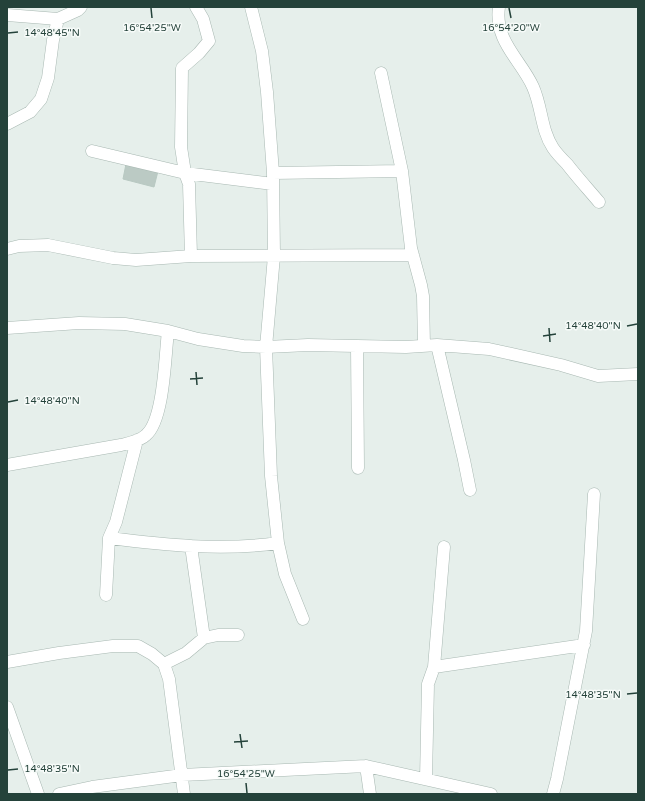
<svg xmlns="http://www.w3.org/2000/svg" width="645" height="801" font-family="'Varela Round',sans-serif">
	<rect width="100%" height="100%" fill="#e6efeb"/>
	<path fill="#bbcac4" stroke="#b8c9c2" d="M126 164 158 171 154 187 123 179Z"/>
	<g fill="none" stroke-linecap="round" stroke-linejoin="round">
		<g stroke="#a8b8b2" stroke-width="13">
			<path id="street" d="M251 7 262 51 267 92 273 173 274 256 266 347 271 476 278 543 285 574 303 619
				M499 7C494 41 521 60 533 87 542 107 541 130 553 148 557 154 562 159 567 164 577 177 588 189 599 202
				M7 15 58 19 78 10 81 7
				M7 124 30 112 41 99 48 78 53 40 58 19
				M92 151 185 173 273 184
				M402 171 411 248 421 285 423 296 424 346
				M273 173 402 171 381 73
				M7 249 19 246 48 245 113 258 136 260 191 256 413 255
				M191 256 189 184 185 173 181 147 182 68 199 53 209 41 203 19 196 7
				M7 328 79 323 125 324 168 331 198 339 243 346 266 347 308 345 406 347 437 345 489 349 561 365 598 376 638 374
				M437 345 464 460 470 490
				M357 346 358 468
				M137 440 116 522 109 538C165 545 222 551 278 543
				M7 465 121 445C129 443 140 441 146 435 164 420 165 356 168 331
				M106 595 109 538
				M204 638 218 635H238
				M7 662 59 653 113 646H138L152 654 164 664 169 679 184 794
				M164 664 186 653 204 638 191 546
				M434 667 584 645
				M7 707 38 794
				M366 766 370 794
				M426 779 428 684 434 667 444 547
				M59 794 92 787 182 775 366 766 491 794
				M553 794 557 779 586 631 594 494"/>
		</g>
		<use href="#street" stroke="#fff" stroke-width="12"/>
	</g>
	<path fill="none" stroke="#24423a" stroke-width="1.5" d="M151 8 152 18M509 8 511 18M8 33 18 32M627 326 637 324M549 328 550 342M543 336 556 334M196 372 197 385M190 379 203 378M8 402 18 400M627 694 637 693M240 734 242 748M234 742 248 741M8 770 18 769M246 783 247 793"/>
	<g font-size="10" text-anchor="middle" fill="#24423a" stroke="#f7fbf9" stroke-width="3" stroke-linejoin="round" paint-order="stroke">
		<text x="152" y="31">16°54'25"W</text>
		<text x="511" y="31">16°54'20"W</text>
		<text x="52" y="36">14°48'45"N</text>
		<text x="593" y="329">14°48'40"N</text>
		<text x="52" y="404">14°48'40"N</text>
		<text x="593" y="698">14°48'35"N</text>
		<text x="52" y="772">14°48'35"N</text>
		<text x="246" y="777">16°54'25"W</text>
	</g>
	<rect width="645" height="801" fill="none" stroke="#24423a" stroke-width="16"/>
</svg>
